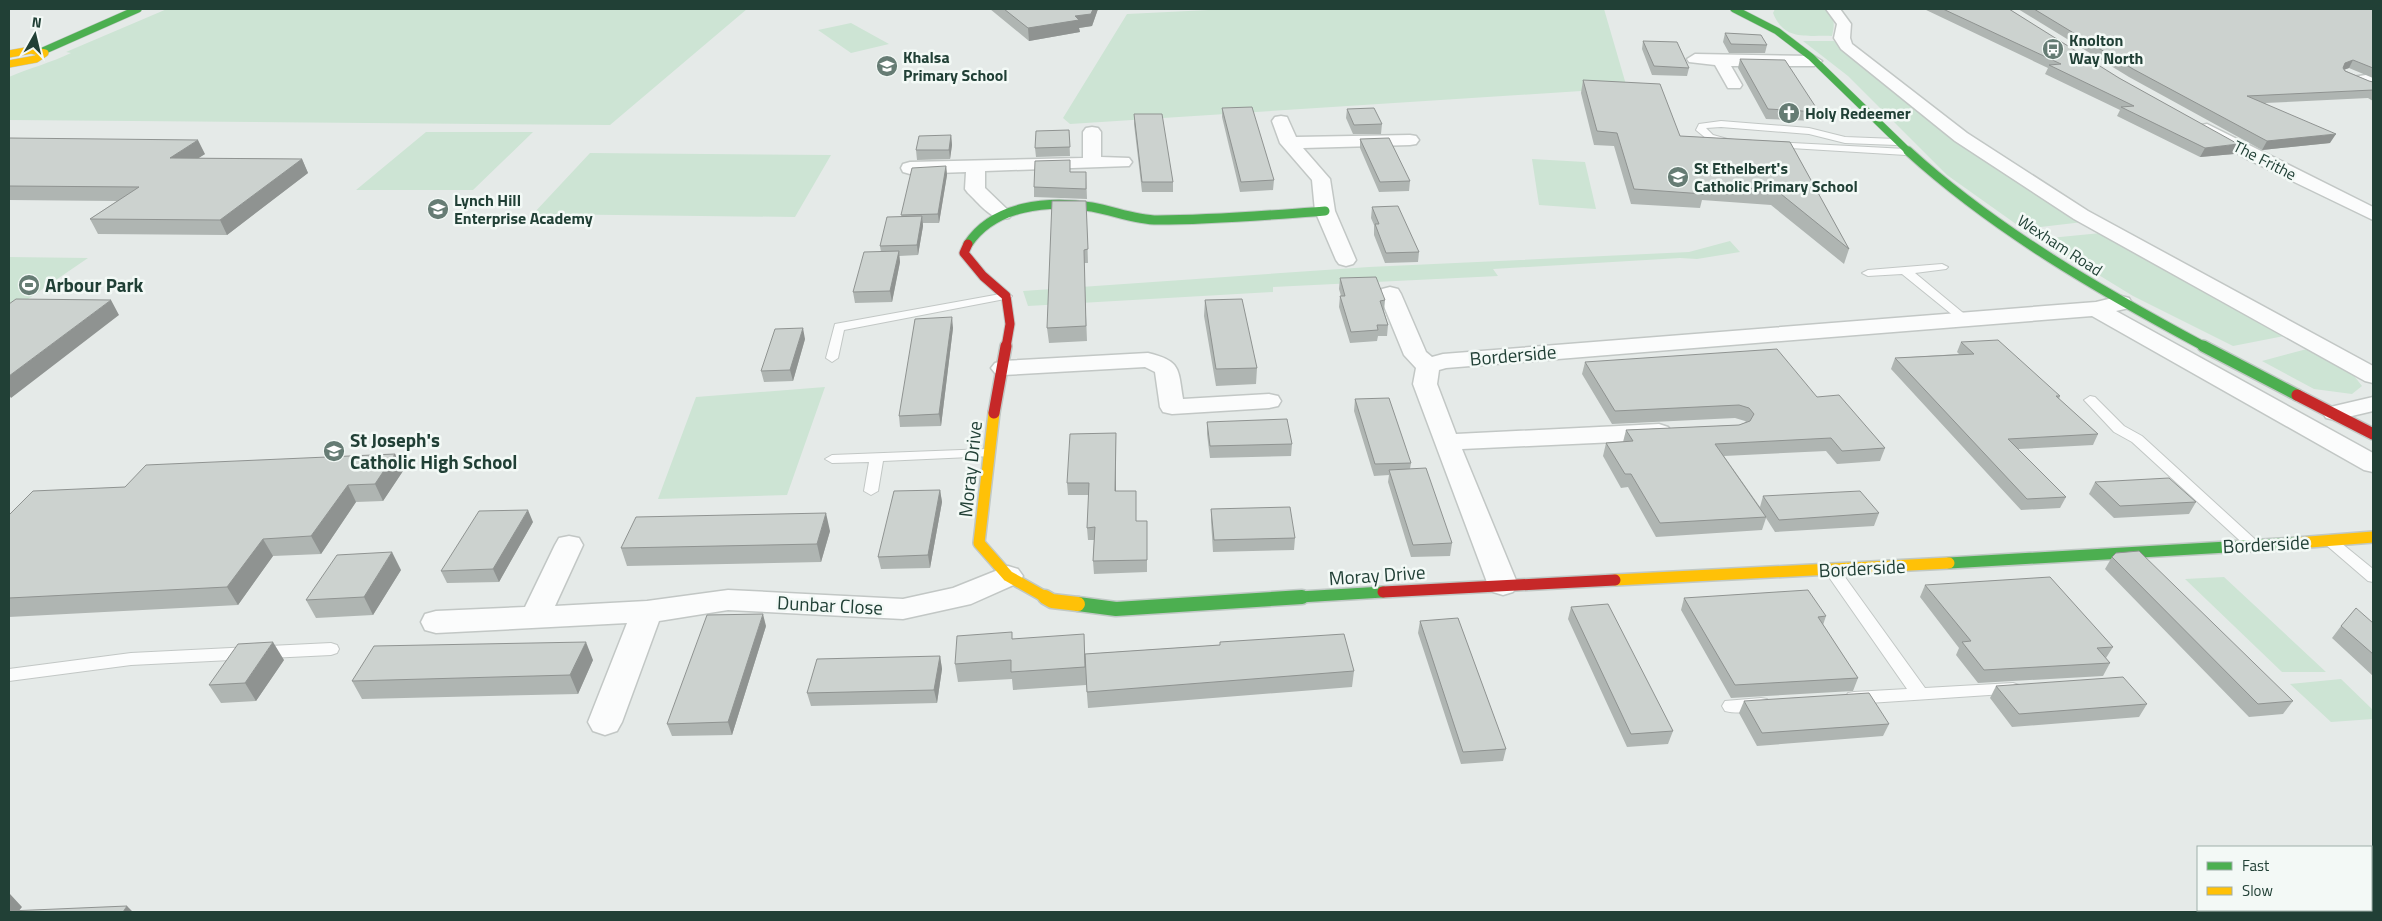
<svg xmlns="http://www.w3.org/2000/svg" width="2382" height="921" font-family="'Titillium Web',sans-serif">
	<rect width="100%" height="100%" fill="#e5eae8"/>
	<path fill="#cde4d4" d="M167 9H747L610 125 9 120V77C30 68 50 63 71 53L66 52Z
		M1229 9H1604L1627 88 1070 124 1063 118 1127 14Z
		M1775 9H1825C1835 18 1835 23 1832 36 1806 35 1784 41 1773 13Z
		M851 23 889 44 851 53 818 30Z
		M1803 41H1834L1920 114 2006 175 2083 222 2023 229 1947 175 1848 76Z
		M426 132H533L473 190H356Z
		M590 153 831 155 795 217 533 214Z
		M1532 159 1585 162 1596 209 1539 205Z
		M2101 233 2284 336 2233 346 2133 296 2040 239Z
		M1730 241 1740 252 1697 259 1680 258 1493 269 1498 276 1273 287V292L1028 306 1023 291 1369 267 1689 252Z
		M9 257 88 258 9 312Z
		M2307 349 2351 372 2362 386 2352 394 2314 389 2262 361Z
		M825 387 787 495 658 499 696 397Z
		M2224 577 2326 672H2282L2185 579Z
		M2341 679 2373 710V719L2331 722 2290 684Z"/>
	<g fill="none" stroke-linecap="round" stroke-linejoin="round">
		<g stroke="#c2c7c5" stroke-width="2">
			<path id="lane" d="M1721 121 1809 128 1845 137 1896 139 1901 142 1896 145 1845 143 1809 134 1721 127 1706 128 1713 135 1731 140V144L1728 145 1707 139 1696 130 1699 124Z
				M1775 142 1906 149 1911 152 1906 155 1772 147 1770 145Z
				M1942 264 1948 267 1946 269 1915 273 1968 317 1970 319 1968 321H1960L1902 274 1868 276 1862 273 1868 270Z
				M1006 293 1012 296 1010 298 844 330 838 358 832 362 826 358 835 324Z
				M2090 396 2095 397 2124 426 2142 436 2258 542 2260 545 2258 548H2248L2132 442 2114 432 2084 400Z
				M987 449 992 450 994 453 992 456 883 461 878 491 871 495 864 491 869 462 832 463 825 459 832 455Z
				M2330 536 2335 538 2373 569V582L2368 581 2325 544 2323 541 2325 538Z
				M1832 565 1837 566 1925 688 2013 683 2019 685 2021 689 2019 693 1854 704 1848 703 1845 698 1848 693 1854 692 1907 689 1824 570 1827 566Z
				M331 643 337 645 339 649 337 653 331 655 131 665 9 681V669L131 653Z
				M1761 698 1767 699 1770 704 1767 709C1755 712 1737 714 1725 711L1722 706 1725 701Z"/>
		</g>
		<g stroke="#c2c7c5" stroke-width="3">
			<path id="street" d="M1826 9H1840L1851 24 1850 38 1852 44 1967 133 2088 211 2373 366V383L2365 381 2074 219 1955 141 1841 49 1834 38 1837 24Z
				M1695 54 1814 56 1822 61 1814 66H1731L1742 85 1740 88H1728L1715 65 1689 62 1687 59Z
				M2373 74V84L2352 83 2350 80 2352 77Z
				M1281 116 1287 117 1296 137 1410 135 1416 136 1419 140 1416 144 1410 145 1303 148 1330 179 1335 211 1356 260 1353 264 1346 266 1339 264 1336 260 1315 211 1312 180 1280 143 1272 121 1275 117Z
				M2207 124 2373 207V220L2247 159 2201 133 2198 129 2201 125Z
				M1092 127 1098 128 1101 132V157L1129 158 1132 162 1129 166 985 171V188L1012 214 1009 218C992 222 980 204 968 193L965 189 966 172 910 174 903 172 901 168 903 164 910 162 1083 158V132L1086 128Z
				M1390 287 1398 289 1401 294 1426 352 1432 357 1443 354 2096 302 2121 296 2129 298 2132 303 2129 308 2116 311 2373 453V472L2364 470 2092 316 1446 368 1439 370 1437 384 1456 434 1659 424 1668 427 1672 432 1668 437 1659 440 1462 449 1518 585 1513 592 1503 595 1493 592 1488 585 1413 384 1416 368 1404 355 1379 294 1382 289Z
				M1148 353C1181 361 1178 368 1183 399L1269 394 1278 396 1281 401 1278 406 1269 408 1172 414 1163 412 1160 407 1155 372 1145 367 1003 375 995 373 991 368 995 363 1003 361Z
				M2373 397V411L2335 420 2326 418 2323 413 2326 408Z
				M569 536 579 538 583 545 555 606 647 601 728 590 903 599 953 588 1008 566 1018 569 1023 576 1018 583 971 604 903 619 728 610 659 621 622 722 617 731 605 735 593 731 588 722 627 623 436 633 425 630 421 622 425 614 436 611 525 607 555 545 559 538Z"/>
		</g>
		<g stroke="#c0c8c5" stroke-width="8">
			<path id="fast-far3" d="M1734 9 1777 31 1811 57 1909 152
				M43 51 138 9"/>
		</g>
		<g stroke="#c0c8c5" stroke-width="11">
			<path id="fast-far2" d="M1908 151C1996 231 2101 291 2205 347
				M968 244C994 205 1048 200 1092 207 1115 211 1135 220 1158 220 1214 220 1269 215 1325 211"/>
		</g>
		<g stroke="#c0c8c5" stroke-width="14">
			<path id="fast-far1" d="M2203 346 2297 395
				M1949 563 2297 543
				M1283 598 1383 592"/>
		</g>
		<g stroke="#c0c8c5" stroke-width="17">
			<path id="fast" d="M1078 604 1116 609 1302 597"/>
		</g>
		<g stroke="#c0c8c5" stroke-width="8">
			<path id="slow-far2" d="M9 54 31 50 45 53 36 59 9 64"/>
		</g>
		<g stroke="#c0c8c5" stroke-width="14">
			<path id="slow-far1" d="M994 413 979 543 1008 576 1047 598
				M2297 543 2373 537
				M1615 580 1949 563"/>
		</g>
		<g stroke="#c0c8c5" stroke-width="17">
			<path id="slow" d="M1045 597 1052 601 1078 604"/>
		</g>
		<g stroke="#c0c8c5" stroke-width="11">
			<path id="jam-far1" d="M968 244 964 253 983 276 1006 296 1010 324 1006 347"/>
		</g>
		<g stroke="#c0c8c5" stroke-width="14">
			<path id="jam" d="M2297 395 2373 434
				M994 413 1006 346
				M1383 592 1615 580"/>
		</g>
		<use href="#lane" fill="#fbfcfc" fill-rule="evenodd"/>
		<use href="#street" fill="#fbfcfc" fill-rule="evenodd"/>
		<use href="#fast-far3" stroke="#4caf50" stroke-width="7"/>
		<use href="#fast-far2" stroke="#4caf50" stroke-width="9"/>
		<use href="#fast-far1" stroke="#4caf50" stroke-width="11"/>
		<use href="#fast" stroke="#4caf50" stroke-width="14"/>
		<use href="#slow-far2" stroke="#ffc107" stroke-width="7"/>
		<use href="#slow-far1" stroke="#ffc107" stroke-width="11"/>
		<use href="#slow" stroke="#ffc107" stroke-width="14"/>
		<use href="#jam-far1" stroke="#c62828" stroke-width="9"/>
		<use href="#jam" stroke="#c62828" stroke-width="11"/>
	</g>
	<path fill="#afb5b2" d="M990 9H1098L1092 26 1079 28 1080 32 1029 41Z
		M1924 9H2009L2234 154 2200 157 2117 116 2120 110 2045 74 2048 68Z
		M2018 9H2373V78L2349 68 2344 70 2369 81 2373 82V101L2368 98 2265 103 2330 143 2262 150 2129 77Z
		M1725 33 1767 45 1765 53H1729L1723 42Z
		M1643 41 1689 68 1687 76 1652 75 1642 49Z
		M1740 59 1819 112 1816 121 1766 119 1738 68Z
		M1583 80 1680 136 1790 142 1849 249 1844 264 1771 205 1702 200 1700 208 1631 204 1614 146 1594 145 1581 93Z
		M1222 108 1274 180 1273 190 1240 192 1222 117Z
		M1347 109 1382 124 1381 134H1353L1346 118Z
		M1134 114 1173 182V192H1142L1134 124Z
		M1069 130 1070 156 1036 157 1035 148Z
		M951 135 952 145 950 159 917 160 916 150Z
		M9 138 205 154 198 158 302 159 308 173 227 235 98 234 90 219 117 201 9 200Z
		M1360 139 1410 181 1409 191 1379 192 1360 148Z
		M946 166 947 175 939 223H923V226L918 255 899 256 900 262 892 302 855 303 853 292 881 252 880 246 902 216 901 215Z
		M1070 172H1086L1087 199 1034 197V187Z
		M1086 201 1088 263H1084L1087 341 1049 343 1047 328Z
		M1372 207 1419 252 1418 262 1385 263 1374 235V225L1371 218Z
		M1340 278 1385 300 1384 311 1388 325 1387 336H1378L1377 341 1350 343 1339 307 1340 296H1341L1339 289Z
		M1205 300 1257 368 1256 384 1216 386 1204 316Z
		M953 328 941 426 900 427 899 416Z
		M805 339 793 381 764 382 761 371Z
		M1961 342 2060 396 2059 399 2098 434 2093 445 2018 449 2066 497 2060 508 2021 510 1891 369 1895 358 1959 354 1957 352Z
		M1585 362 1817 397 1885 448 1880 461 1837 464 1826 451 1724 456 1760 507 1763 496 1879 513 1874 526 1775 532 1766 518 1762 530 1656 537 1628 487 1621 488 1603 456 1606 443 1623 442 1626 430 1739 425 1746 422 1745 421 1735 418 1612 424 1582 374Z
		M1355 399 1411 463 1410 469 1452 543 1450 556 1411 557 1388 482 1389 475 1374 476 1354 411Z
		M1207 422 1292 444 1291 456 1210 458 1207 434Z
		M1116 433V491L1136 521H1147V572L1094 574 1093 561 1094 540H1088L1087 528 1089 495H1068L1067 483Z
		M395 454 403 471 383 501 356 502 321 554 273 556 238 605 9 617V515L125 487Z
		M2095 482 2196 502 2189 514 2114 518 2089 494Z
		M940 490 942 502 930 568 881 569 878 557Z
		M1211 509 1295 538 1294 550 1213 552 1211 521Z
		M533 522 499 582 447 583 441 571Z
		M830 531 821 562 627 566 621 548Z
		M2112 557 2293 701 2283 714 2249 717 2105 569Z
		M401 570 373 615 316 618 306 600Z
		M1925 585 2113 647 2106 658 2110 663 2103 676 1978 683 1956 655 1959 648 1920 597Z
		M1684 598 1826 616 1823 625 1858 678 1853 691 1731 698 1681 610Z
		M1571 607 1673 731 1668 744 1627 747 1568 619Z
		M1420 621 1506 749 1503 761 1461 764 1418 633Z
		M2373 623V676L2332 638 2341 626Z
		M766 626 732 735 672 736 667 724Z
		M1012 639 1085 654 1220 645V642L1354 671 1352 687 1088 708 1086 682V685L1013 690 1012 679 958 682 955 664Z
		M940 656 942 669 937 703 811 706 807 693Z
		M284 660 256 701 221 703 209 685Z
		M593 660 578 694 362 699 352 681Z
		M1996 686 2147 704 2139 717 2012 727 1990 698Z
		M1744 701 1889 724 1883 736 1757 746 1739 713Z"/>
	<path fill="#8f9391" d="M1093 9H1098L1092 26 1079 28 1080 32 1029 41 1028 28 1075 16Z
		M2353 60 2349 68 2340 71 2345 63Z
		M2336 134 2330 143 2262 150 2267 141Z
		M951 135 952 145 950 159 949 150Z
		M198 140 205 154 177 172 170 158Z
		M2238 144 2234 154 2200 157 2205 148Z
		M302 159 308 173 227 235 220 220Z
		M946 166 947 175 939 223 938 214Z
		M922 216 923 226 918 255 917 245Z
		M899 251 900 262 892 302 890 291Z
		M111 300 119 315 11 398 9 395V376Z
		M952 317 953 328 941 426 939 414Z
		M803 328 805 339 793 381 790 370Z
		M1116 433V503L1115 491Z
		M395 454 403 471 383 501 375 484Z
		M348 485 356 502 321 554 311 536Z
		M940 490 942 502 930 568 928 555Z
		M528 510 533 522 499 582 493 569Z
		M826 513 830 531 821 562 817 544Z
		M263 539 273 556 238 605 227 587Z
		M392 552 401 570 373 615 364 597Z
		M763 614 766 626 732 735 728 722Z
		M273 642 284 660 256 701 245 683Z
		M586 642 593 660 578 694 570 675Z
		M940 656 942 669 937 703 934 690Z
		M10 894 22 907 18 912H9V896Z
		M127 906 133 912H123Z"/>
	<path fill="#ccd2cf" stroke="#8f9391" d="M1004 9H1093L1091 14 1075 16 1079 20 1028 28Z
		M1943 9H2009L2119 78 2238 144 2205 148 2121 107 2134 106 2049 65 2061 64Z
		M2034 9H2373V68L2353 60 2345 63 2343 68 2345 71 2369 81 2373 82V90L2247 96 2336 134 2267 141 2133 69Z
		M1725 33 1761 35 1767 45 1731 44Z
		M1643 41 1677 42 1689 68 1654 66Z
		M1740 59 1785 60 1819 112 1768 109Z
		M1583 80 1660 84 1680 136 1790 142 1849 249 1776 190 1701 186 1704 194 1634 189 1617 133 1597 131Z
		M1252 107 1274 180 1241 182 1222 108Z
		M1374 108 1382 124 1354 125 1347 109Z
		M1134 114H1162L1173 182H1142Z
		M1069 130 1070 147 1035 148 1036 131Z
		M951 135 949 150H916L919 136Z
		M9 138 198 140 170 158 302 159 220 220 90 219 139 187 9 186Z
		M1389 138 1410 181 1380 182 1360 139Z
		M1070 160V172H1086V189L1034 187 1035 161Z
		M946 166 938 214 901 215 912 168Z
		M1052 201H1086L1088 249 1084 250 1086 326 1047 328Z
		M1398 206 1419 252 1386 253 1375 224H1379L1372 207Z
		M922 216 917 245 880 246 887 217Z
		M899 251 890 291 853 292 864 252Z
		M1376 277 1385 300 1380 301 1388 325H1377L1378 330 1351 332 1340 296H1345L1340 278Z
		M16 299 111 300 9 376V304Z
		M1242 299 1257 368 1216 369 1205 300Z
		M952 317 939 414 899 416 915 319Z
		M803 328 790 370 761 371 775 329Z
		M1998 340 2060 396H2056L2098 434 2008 439 2066 497 2027 499 1895 358 1974 354 1961 342Z
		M1777 349 1817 397 1839 395 1885 448 1842 451 1831 438 1715 444 1766 517 1660 523 1631 474H1625L1606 443 1633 441 1626 430 1739 425 1750 421 1754 414 1749 408 1739 405 1615 411 1585 362Z
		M1389 398 1411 463 1375 464 1355 399Z
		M1287 419 1292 444 1210 446 1207 422Z
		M1116 433 1115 491H1136V521H1147V560L1093 561 1095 527 1087 528 1089 483H1067L1070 434Z
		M395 454 375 484 348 485 311 536 263 539 227 587 9 598V515L33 491 125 487 146 465Z
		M1426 468 1452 543 1413 545 1389 470Z
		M2169 478 2196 502 2120 506 2095 482Z
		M940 490 928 555 878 557 894 491Z
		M1860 491 1879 513 1779 520 1763 496Z
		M1290 507 1295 538 1214 540 1211 509Z
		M528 510 493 569 441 571 479 511Z
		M826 513 817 544 621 548 636 517Z
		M2139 551 2293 701 2258 704 2112 557 2116 553Z
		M392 552 364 597 306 600 337 555Z
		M2050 577 2113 647 2097 648 2110 663 1984 670 1962 642 1971 641 1925 585Z
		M1808 590 1826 616 1818 617 1858 678 1735 685 1684 598Z
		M1608 604 1673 731 1631 734 1571 607Z
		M2356 608 2373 623V654L2341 626Z
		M763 614 728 722 667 724 707 615Z
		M1458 618 1506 749 1463 752 1420 621Z
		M1012 632V639L1084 634 1085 667 1011 672V660L955 664 957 636Z
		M1344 634 1354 671 1087 692 1085 654 1220 645V642Z
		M273 642 245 683 209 685 238 644Z
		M586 642 570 675 352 681 374 646Z
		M940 656 934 690 807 693 817 659Z
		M2123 677 2147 704 2019 714 1996 686Z
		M1869 693 1889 724 1762 733 1744 701Z
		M127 906 123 912H9V911Z"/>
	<defs>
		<g id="bus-disc" transform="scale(1.125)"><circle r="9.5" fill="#667c74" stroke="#f3f9f6"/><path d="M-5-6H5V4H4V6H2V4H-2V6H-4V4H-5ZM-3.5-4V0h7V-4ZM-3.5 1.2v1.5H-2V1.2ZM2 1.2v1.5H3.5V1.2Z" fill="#fff"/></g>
		<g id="school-disc" transform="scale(1.125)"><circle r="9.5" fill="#667c74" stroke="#f3f9f6"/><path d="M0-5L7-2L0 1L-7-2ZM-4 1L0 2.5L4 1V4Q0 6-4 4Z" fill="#fff"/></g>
		<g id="church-disc" transform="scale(1.125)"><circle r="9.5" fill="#667c74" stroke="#f3f9f6"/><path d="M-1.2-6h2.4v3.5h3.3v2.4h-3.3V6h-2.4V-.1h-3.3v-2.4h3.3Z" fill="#fff"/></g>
		<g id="stadium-disc" transform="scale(1.125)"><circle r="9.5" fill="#667c74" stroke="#f3f9f6"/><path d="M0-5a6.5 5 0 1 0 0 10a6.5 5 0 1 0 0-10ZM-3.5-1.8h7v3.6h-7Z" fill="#fff"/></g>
	</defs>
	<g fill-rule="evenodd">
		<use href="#bus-disc" x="2053" y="49"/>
		<use href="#school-disc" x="887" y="66"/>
		<use href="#church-disc" x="1789" y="113"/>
		<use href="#school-disc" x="1678" y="177"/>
		<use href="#school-disc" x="438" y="209"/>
		<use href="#stadium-disc" x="29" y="285"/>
		<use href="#school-disc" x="334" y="451"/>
	</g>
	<g text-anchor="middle" stroke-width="5" stroke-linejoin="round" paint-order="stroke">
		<g font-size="16" font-weight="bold" fill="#214036" stroke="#f3f9f6" text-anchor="start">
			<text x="2069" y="46">Knolton<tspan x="2069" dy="18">Way North</tspan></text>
			<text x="903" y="63">Khalsa<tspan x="903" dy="18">Primary School</tspan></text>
			<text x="1805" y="119">Holy Redeemer</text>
			<text x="1694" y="174">St Ethelbert's<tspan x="1694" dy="18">Catholic Primary School</tspan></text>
			<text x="454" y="206">Lynch Hill<tspan x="454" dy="18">Enterprise Academy</tspan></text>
		</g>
		<g font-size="16" fill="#214036" stroke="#f3f9f6">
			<text transform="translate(2265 160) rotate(27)" y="6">The Frithe</text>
			<text transform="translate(2060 245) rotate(33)" y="6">Wexham Road</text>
		</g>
		<g font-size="19" font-weight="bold" fill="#214036" stroke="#f3f9f6" text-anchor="start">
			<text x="45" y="292">Arbour Park</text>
			<text x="350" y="447">St Joseph's<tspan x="350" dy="22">Catholic High School</tspan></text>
		</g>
		<g font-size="19" fill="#214036" stroke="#f3f9f6">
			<text transform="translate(1513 355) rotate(-5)" y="7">Borderside</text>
			<text transform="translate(970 469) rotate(-84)" y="7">Moray Drive</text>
			<text transform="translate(2266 544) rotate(-3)" y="7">Borderside</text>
			<text transform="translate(1862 568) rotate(-3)" y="7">Borderside</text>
			<text transform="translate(1377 575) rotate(-4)" y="7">Moray Drive</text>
			<text transform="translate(830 605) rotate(3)" y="7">Dunbar Close</text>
		</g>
	</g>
	<rect width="2382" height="921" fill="none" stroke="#214036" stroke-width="20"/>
	<rect x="2197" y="846" width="175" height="65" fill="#f3f9f6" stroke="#9fafa9"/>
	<rect x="2207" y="862" width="25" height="8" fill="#4caf50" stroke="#9fafa9"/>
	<text x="2242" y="871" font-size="15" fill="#214036">Fast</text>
	<rect x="2207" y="887" width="25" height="8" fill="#ffc107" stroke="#9fafa9"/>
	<text x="2242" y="896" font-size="15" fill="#214036">Slow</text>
	<g transform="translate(35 35) rotate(8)" stroke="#f3f9f6" stroke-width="4" paint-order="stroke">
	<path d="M0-4L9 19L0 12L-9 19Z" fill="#214036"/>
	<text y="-8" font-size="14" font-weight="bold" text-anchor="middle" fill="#214036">N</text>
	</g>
</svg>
